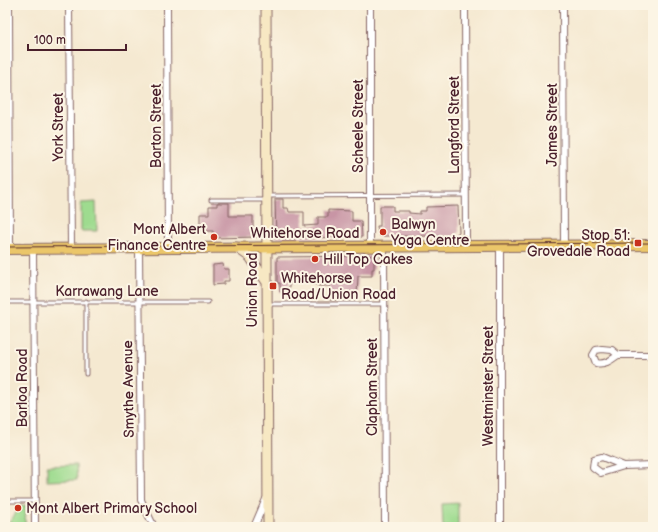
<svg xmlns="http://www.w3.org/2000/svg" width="658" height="532" font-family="'Balsamiq Sans',sans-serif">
	<rect width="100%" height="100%" fill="#fcf5e5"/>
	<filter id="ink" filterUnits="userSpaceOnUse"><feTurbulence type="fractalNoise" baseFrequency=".025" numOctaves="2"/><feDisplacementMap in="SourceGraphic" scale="8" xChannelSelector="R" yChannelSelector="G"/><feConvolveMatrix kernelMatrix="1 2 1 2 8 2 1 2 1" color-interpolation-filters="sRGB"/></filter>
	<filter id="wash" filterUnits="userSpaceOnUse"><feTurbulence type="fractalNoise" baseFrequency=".012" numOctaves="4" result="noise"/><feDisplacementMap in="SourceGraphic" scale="16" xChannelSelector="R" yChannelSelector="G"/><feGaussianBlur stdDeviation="0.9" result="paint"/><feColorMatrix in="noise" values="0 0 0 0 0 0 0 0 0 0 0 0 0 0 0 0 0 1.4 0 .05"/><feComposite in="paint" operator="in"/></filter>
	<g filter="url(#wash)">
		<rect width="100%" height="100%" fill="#f5e9d1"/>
		<path fill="#9edb8f" stroke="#747d5d" d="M96 202 97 231H81V203Z
			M76 465 77 480 47 481V466Z
			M458 503V527H443L442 504Z
			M26 505 25 527H6L21 506Z"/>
		<g id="blocks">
			<path fill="#c895a5" d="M275 199H283V208H288L289 212H304V226L318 225V217H328V210L352 211V221H361L362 237 276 238Z
				M217 203H229V216H253V228H257V237L213 238V231H200V214H209V206H217Z
				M380 206H393V211H409V213L420 214V211H426V207L458 206 459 232 454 236H380L378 233 377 226H380Z
				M372 256 374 259V269H372V276H358L357 296 338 295V300H330V286H318V285L311 284V281H295V283H289V292H280V283H277V257Z
				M223 264 224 269H229V281H224V284L213 285V265Z"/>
		</g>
	</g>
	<g filter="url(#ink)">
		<use href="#blocks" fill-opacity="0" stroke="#866665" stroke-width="1"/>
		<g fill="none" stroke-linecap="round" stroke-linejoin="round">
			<g stroke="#866665" stroke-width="5">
				<path id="lane" d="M268 196 466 195
					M211 200H266
					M5 302H208
					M268 304H384
					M86 374V301
					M5 501H35"/>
			</g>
			<g stroke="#866665" stroke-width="8">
				<path id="street" d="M9 5 10 249
					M69 5 71 248
					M167 5 168 248
					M370 5V246
					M465 5 466 246
					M563 5 564 245
					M384 246 385 527
					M139 248 141 500 154 527
					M33 249 35 527
					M602 349 612 350 618 355C611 360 605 365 596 363L593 355 596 350Z
					M618 355H653
					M624 466 602 457 594 459 593 467 601 473 624 466 653 465
					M254 527 266 499
					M500 527V246"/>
			</g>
			<g stroke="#866665" stroke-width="11">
				<path id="secondary" d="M266 5 268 527
					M236 247 250 257 266 281"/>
			</g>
			<g stroke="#866665" stroke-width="12">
				<path id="primary" d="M5 249 653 245"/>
			</g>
			<use href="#lane" stroke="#fff" stroke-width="3"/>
			<use href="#street" stroke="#fff" stroke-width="6"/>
			<use href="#secondary" stroke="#f7e8c3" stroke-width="9"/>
			<use href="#primary" stroke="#ebc669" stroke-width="10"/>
			<path stroke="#4a1f2b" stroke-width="1" d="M5 247 653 243"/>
		</g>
	</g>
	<g fill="#c8321e" stroke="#fcf5e5" stroke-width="1.5">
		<circle cx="383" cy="232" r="4"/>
		<circle cx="214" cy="237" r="4"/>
		<rect x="634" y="239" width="8" height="8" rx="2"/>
		<circle cx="315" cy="259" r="4"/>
		<rect x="269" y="282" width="8" height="8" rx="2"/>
		<circle cx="18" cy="508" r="4"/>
	</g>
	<g text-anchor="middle" stroke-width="4" stroke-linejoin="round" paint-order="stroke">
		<g font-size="14" fill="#4a1f2b" stroke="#fcf5e5">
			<text transform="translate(454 125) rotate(-90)" y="5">Langford Street</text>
			<text transform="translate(552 125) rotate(-90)" y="5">James Street</text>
			<text transform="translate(156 126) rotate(-90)" y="5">Barton Street</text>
			<text transform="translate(358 126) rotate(-90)" y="5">Scheele Street</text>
			<text transform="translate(58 127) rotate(-90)" y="5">York Street</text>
			<text x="305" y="238">Whitehorse Road</text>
			<text transform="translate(252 290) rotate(-90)" y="5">Union Road</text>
			<text x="107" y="296">Karrawang Lane</text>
			<text transform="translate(488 386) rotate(-90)" y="5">Westminster Street</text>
			<text transform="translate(372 387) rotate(-90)" y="5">Clapham Street</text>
			<text transform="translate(22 388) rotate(-90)" y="5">Barloa Road</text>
			<text transform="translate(128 389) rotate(-91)" y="5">Smythe Avenue</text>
		</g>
		<g font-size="14" fill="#4a1f2b" stroke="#fcf5e5" text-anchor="start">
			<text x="391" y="229">Balwyn<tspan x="391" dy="16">Yoga Centre</tspan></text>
			<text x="206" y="234" text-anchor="end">Mont Albert<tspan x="206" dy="16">Finance Centre</tspan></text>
			<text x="630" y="240" text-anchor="end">Stop 51:<tspan x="630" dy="16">Grovedale Road</tspan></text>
			<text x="323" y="264">Hill Top Cakes</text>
			<text x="281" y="283">Whitehorse<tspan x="281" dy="16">Road/Union Road</tspan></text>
			<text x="26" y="513">Mont Albert Primary School</text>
		</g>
	</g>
	<rect width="658" height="532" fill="none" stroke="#fcf5e5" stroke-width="20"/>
	<path d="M28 44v6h98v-6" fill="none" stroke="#4a1f2b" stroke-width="2"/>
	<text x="34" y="44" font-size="12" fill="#4a1f2b" stroke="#fcf5e5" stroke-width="3" paint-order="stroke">100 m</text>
</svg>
